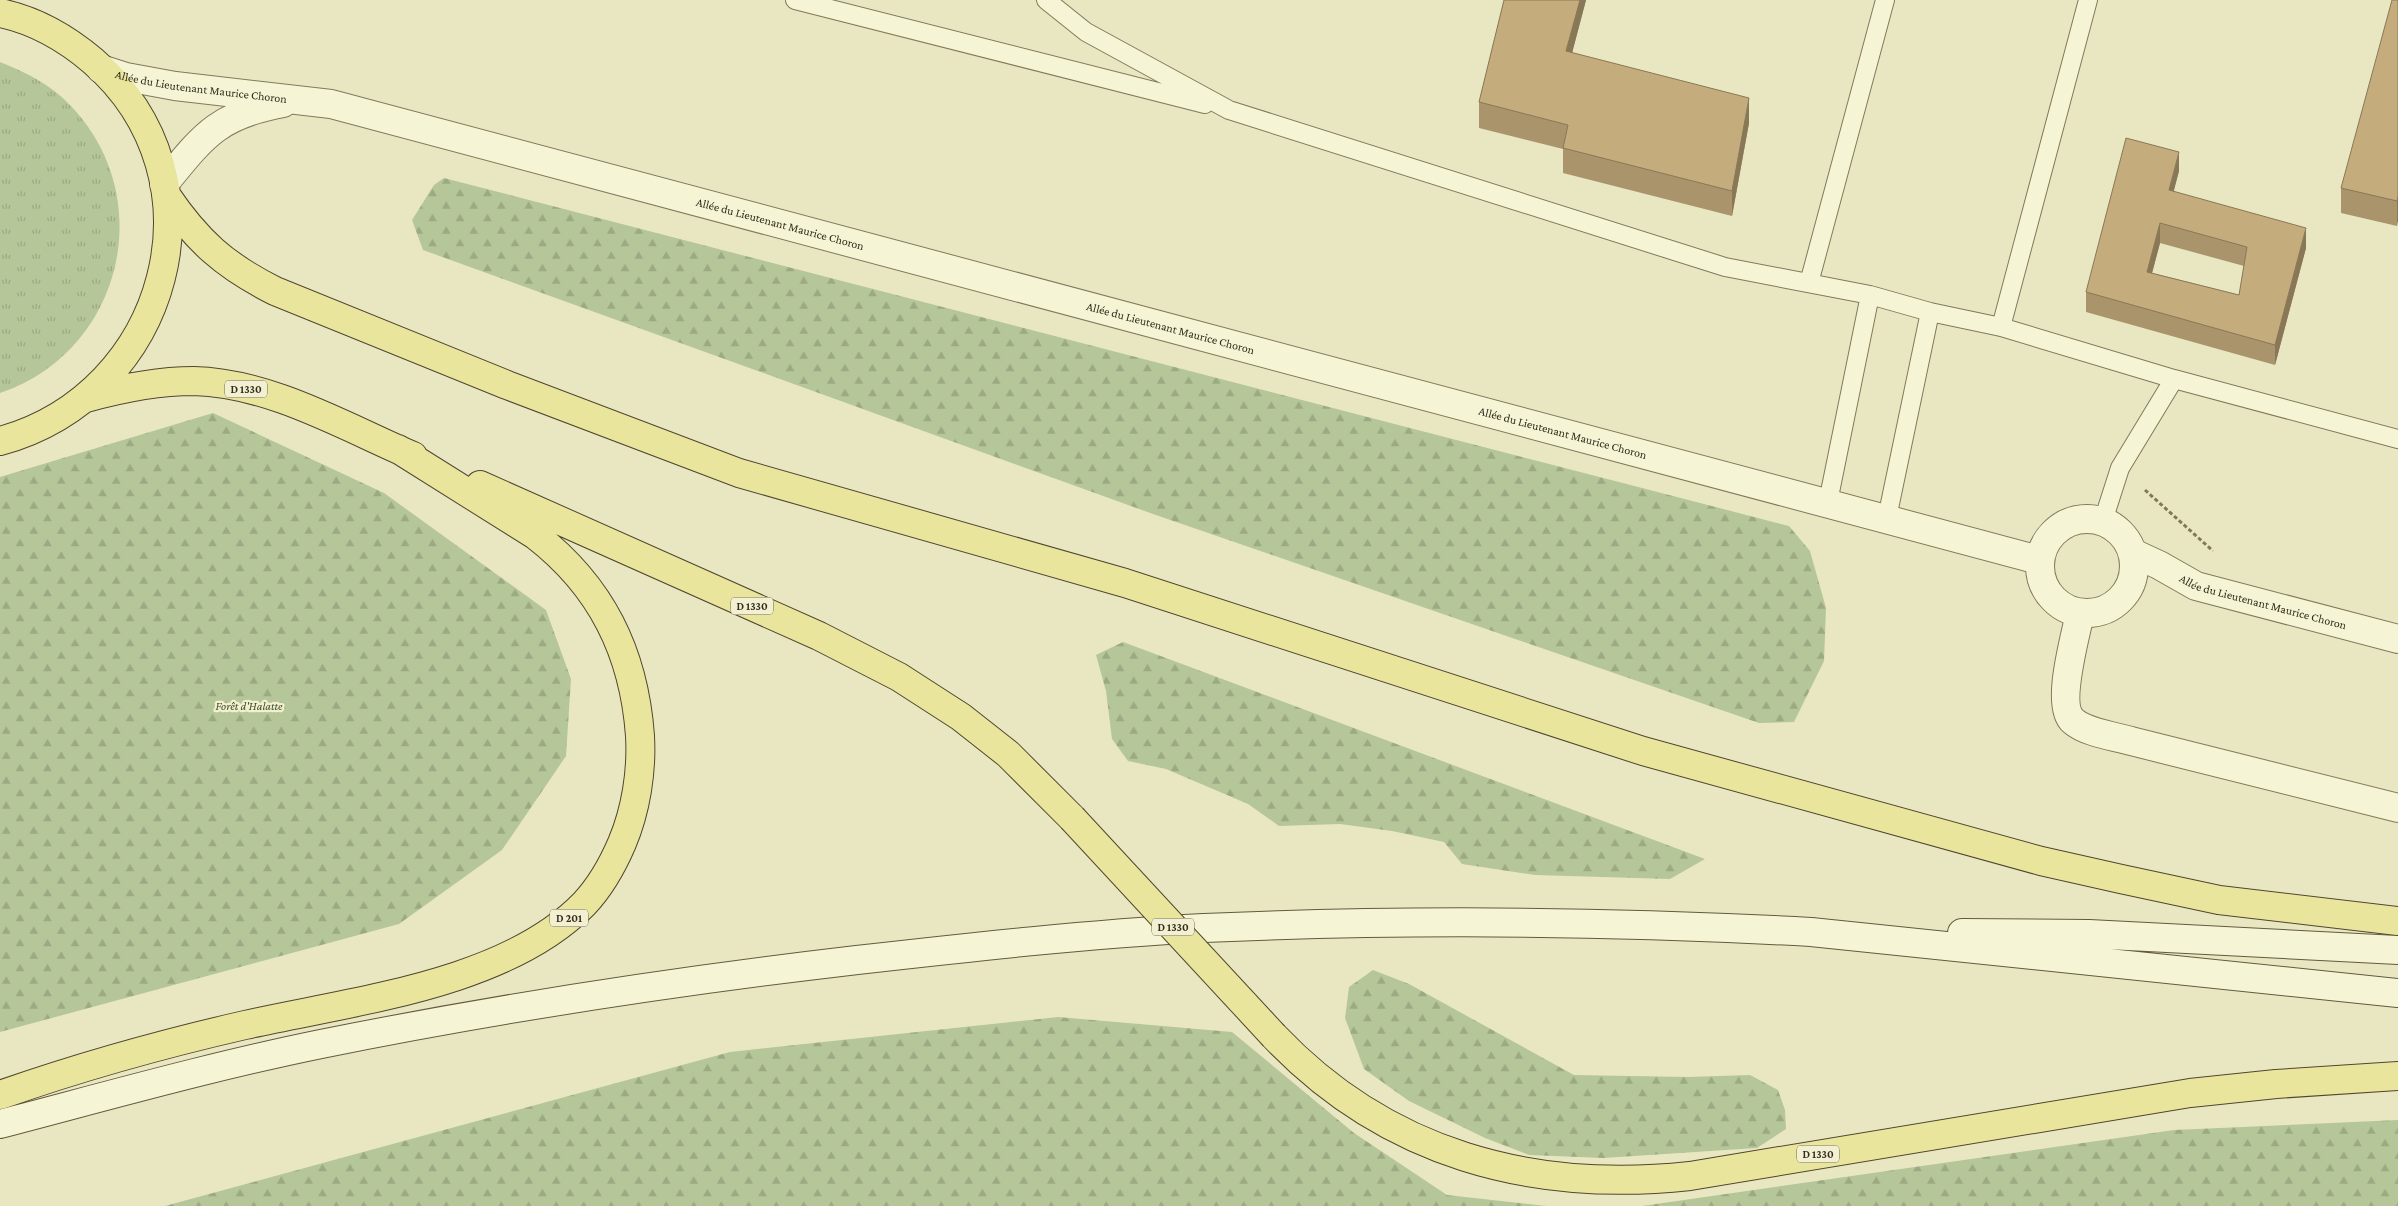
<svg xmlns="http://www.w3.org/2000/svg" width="2398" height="1206" font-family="'Crimson Pro',serif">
	<defs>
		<pattern id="grass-tufts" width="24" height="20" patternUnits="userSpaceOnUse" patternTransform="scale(1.25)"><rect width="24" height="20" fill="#b5c698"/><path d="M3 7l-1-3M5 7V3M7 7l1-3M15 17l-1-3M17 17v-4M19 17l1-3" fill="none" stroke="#9caa83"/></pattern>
		<pattern id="forest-firs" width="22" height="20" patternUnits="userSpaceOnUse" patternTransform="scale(1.25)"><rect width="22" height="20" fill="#b5c698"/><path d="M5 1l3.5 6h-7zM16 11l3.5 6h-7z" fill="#9caa83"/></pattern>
	</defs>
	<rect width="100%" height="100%" fill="#e9e7c2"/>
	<path fill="url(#grass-tufts)" d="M0 62C26 72 51 85 70 105 160 198 122 352 0 393Z"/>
	<path fill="url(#forest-firs)" d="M444 178 1789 526 1810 551 1826 608 1824 661 1794 722 1759 723 1153 514 423 250 412 220 434 185Z
		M213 413 384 493 546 610 571 679 566 756 502 850 399 924 0 1032V477Z
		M1123 642 1705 859 1670 879 1535 875 1462 864 1444 842 1392 831 1340 824 1279 826 1248 804 1166 769 1128 761 1112 739 1106 691 1096 655Z
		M1373 970 1409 984 1574 1075 1688 1077 1750 1075 1778 1090 1785 1110 1786 1129 1757 1148 1603 1158 1529 1155 1485 1138 1409 1101 1364 1069 1345 1018 1349 987Z
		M1058 1017 1232 1032 1354 1133 1447 1195 1546 1206H165L730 1052Z
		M2398 1120V1206H1642L2174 1130Z"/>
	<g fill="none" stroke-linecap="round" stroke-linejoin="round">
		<g stroke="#82795b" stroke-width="20">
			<path id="lane" d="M795 0 1205 104
				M1046 0 1086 32 1229 110 1725 267 1870 295 1930 312 2001 327 2174 379 2398 439
				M1809 283 1885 0
				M2001 327 2088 0
				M1828 502 1870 295
				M1887 518 1930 312
				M2103 521 2120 468 2174 379"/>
		</g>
		<g stroke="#82795b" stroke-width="30">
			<g id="street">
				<path id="s1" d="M101 69 126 77 175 86 331 104 2039 560"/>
				<path d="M164 184C204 135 218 115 283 103"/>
				<circle cx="2087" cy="566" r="47"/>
				<path id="s2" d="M2133 553 2159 565 2196 586 2398 639"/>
				<path d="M2080 613C2076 635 2055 705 2073 721 2087 733 2114 736 2131 741L2398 808"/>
			</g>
		</g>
		<g stroke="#635a3e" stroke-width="30">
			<path id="secondary" d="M1962 933 2089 934 2398 950
				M0 1124C107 1096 213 1066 321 1044 499 1008 677 981 857 960 972 947 1088 934 1204 928 1406 919 1609 921 1811 932L2398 993"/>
		</g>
		<g stroke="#50462f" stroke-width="30">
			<path id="primary" d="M0 13C34 20 67 39 93 61 229 179 169 395 0 441
				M166 195C197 241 225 266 275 291L507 385 739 473 1125 583 1643 751 2041 861 2121 879 2219 900 2398 921
				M86 398C122 388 157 381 194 381 271 383 345 427 413 456
				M480 485 819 636 899 677 961 717 1008 754 1072 818
				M1274 1036C1386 1154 1531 1193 1690 1176L2190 1093 2276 1084 2398 1076
				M0 1095C80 1067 162 1044 245 1025 351 1001 505 985 584 904 600 887 613 864 622 843 636 810 642 771 640 736 634 652 601 586 535 535L398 449"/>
		</g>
		<path stroke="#82795b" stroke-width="3" stroke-dasharray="4 2.5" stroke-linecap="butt" d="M2145 490 2213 551"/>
		<use href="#lane" stroke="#f5f4d5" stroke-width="18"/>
		<use href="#street" stroke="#f5f4d5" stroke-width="28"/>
		<use href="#secondary" stroke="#f5f4d5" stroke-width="28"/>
		<use href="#primary" stroke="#eae59d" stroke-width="28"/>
		<g stroke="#50462f" stroke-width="30" stroke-linecap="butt">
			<path id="primary-bridge" d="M1072 818 1274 1036"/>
		</g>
		<use href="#primary-bridge" stroke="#eae59d" stroke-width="28"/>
	</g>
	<path fill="#a9946b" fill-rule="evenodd" d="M1504 0H1586L1572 53 1749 123 1732 216 1563 173V149L1479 128V102Z
		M2398 0 2397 226 2341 213V188Z
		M2179 171 2173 191 2306 248 2275 365 2086 312V292ZM2160 243 2244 266 2239 295 2152 273Z"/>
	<path fill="#897857" d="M1580 0H1586L1566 76V51Z
		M1749 98V123L1732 216V191Z
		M2179 152V171L2169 210V190Z
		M2398 196V221L2397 226V201Z
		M2160 223V243L2147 292V272Z
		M2306 228V248L2275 365V345Z"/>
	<path fill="#c4ac7c" stroke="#897857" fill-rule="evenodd" d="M1504 0H1580L1566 51 1749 98 1732 191 1563 148 1568 125 1479 102Z
		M2392 0H2398V196L2397 201 2341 188Z
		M2126 138 2179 152 2169 190 2306 228 2275 345 2086 292ZM2160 223 2247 247 2239 295 2147 272Z"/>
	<g text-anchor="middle" stroke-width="4.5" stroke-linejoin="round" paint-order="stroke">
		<g fill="#f2f0d1" stroke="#6c6854" stroke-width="1">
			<rect x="225" y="380.5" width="42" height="17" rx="4"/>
			<rect x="731" y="597.5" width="42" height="17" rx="4"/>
			<rect x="550" y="909.5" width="38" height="17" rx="4"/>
			<rect x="1152" y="918.5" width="42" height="17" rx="4"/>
			<rect x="1797" y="1145.5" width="42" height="17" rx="4"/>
		</g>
		<g font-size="11" font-weight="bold" fill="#332d1e">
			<text x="246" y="393">D 1330</text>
			<text x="752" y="610">D 1330</text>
			<text x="569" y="922">D 201</text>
			<text x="1173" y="931">D 1330</text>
			<text x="1818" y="1158">D 1330</text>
		</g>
		<g font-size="12" fill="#332d1e" stroke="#f2f0d1">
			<text dy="4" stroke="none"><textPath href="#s1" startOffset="102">Allée du Lieutenant Maurice Choron</textPath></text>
			<text dy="4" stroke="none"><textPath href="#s1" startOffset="698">Allée du Lieutenant Maurice Choron</textPath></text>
			<text dy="4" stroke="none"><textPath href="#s1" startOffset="1102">Allée du Lieutenant Maurice Choron</textPath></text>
			<text dy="4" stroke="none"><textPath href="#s1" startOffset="1508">Allée du Lieutenant Maurice Choron</textPath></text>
			<text dy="4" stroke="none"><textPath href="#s2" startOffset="140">Allée du Lieutenant Maurice Choron</textPath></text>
		</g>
		<g font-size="12" font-style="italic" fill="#3a4d26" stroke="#f2f0d1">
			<text x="249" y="710">Forêt d'Halatte</text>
		</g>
	</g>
</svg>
